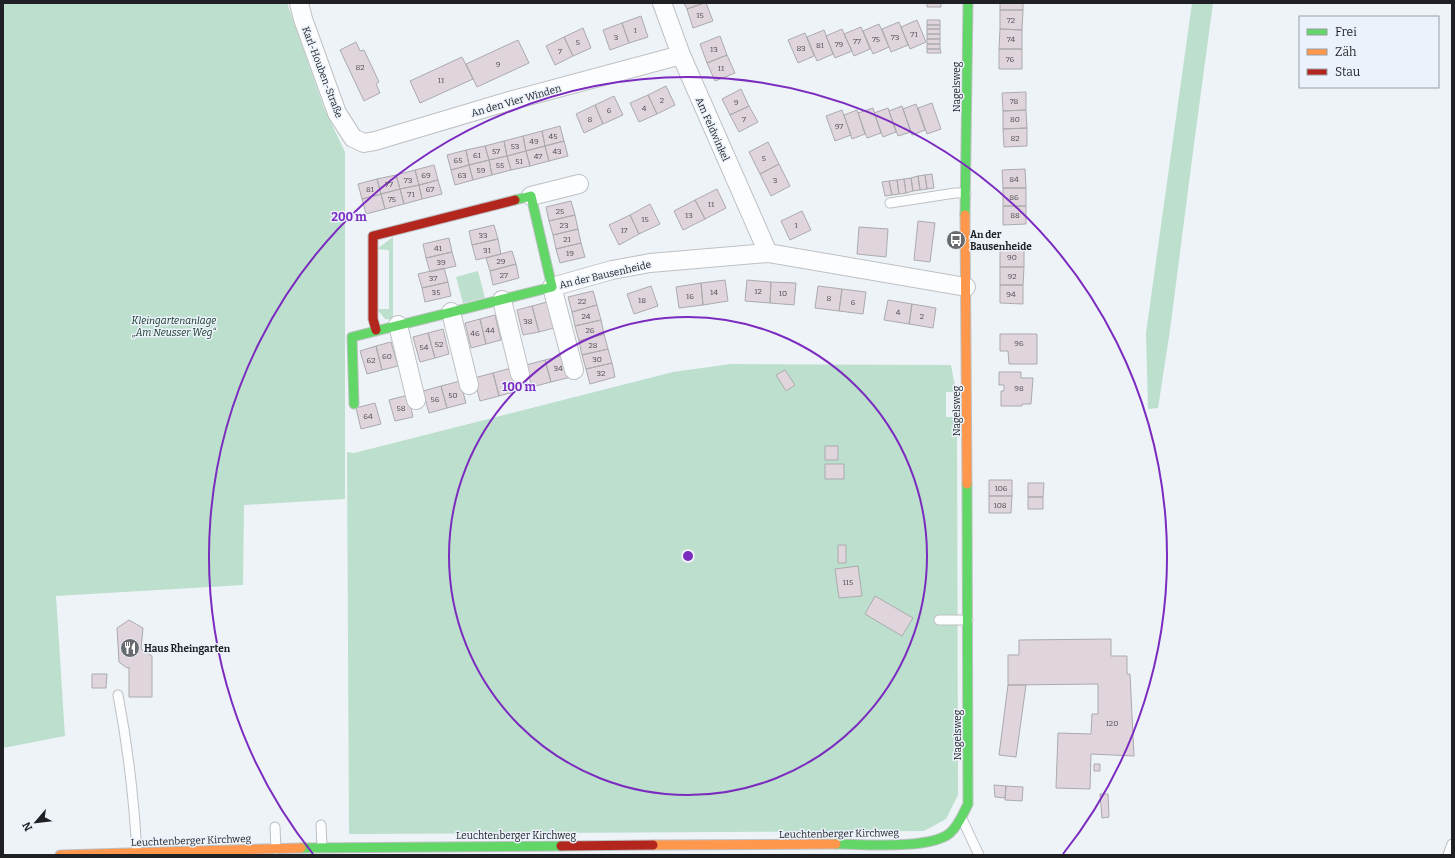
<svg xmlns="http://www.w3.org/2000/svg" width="1455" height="858" font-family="Bitter,serif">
	<rect width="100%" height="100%" fill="#eef3f8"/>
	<path fill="#bddfcd" d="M3 3H287L324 108 345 152V499L244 505 243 585 56 596 65 736 3 748Z
		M1192 3H1213L1194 144 1170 330 1158 408 1148 409 1146 333Z
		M393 237V320L385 319 377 309H389V250L377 249Z
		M478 271 485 298 463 303 456 277Z
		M731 364 951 365 956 392H946V417H957L958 795 946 819 924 831 349 834 347 452 354 453 673 372Z"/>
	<path fill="#e0d4dd" stroke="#ababae" d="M684 3H704L687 9Z
		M704 3H706L713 21 693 28 687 9Z
		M927 3H941V7H927Z
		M1000 3H1023V10H1000Z
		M1000 10H1023L1022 30 1000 29Z
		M641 16 648 37 629 43 622 23Z
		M917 20 926 42 910 49 901 27Z
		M927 20H940V25H927Z
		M899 22 908 45 891 52 882 29Z
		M622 23 629 43 610 50 603 30Z
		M879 24 889 47 873 54 863 31Z
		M927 25H940V29H927Z
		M861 27 870 49 854 56 844 34Z
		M583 28 591 48 573 56 564 37Z
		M842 29 852 51 835 58 826 36Z
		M927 29H940V34H927Z
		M1000 29 1022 30V49H999Z
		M824 30 833 54 817 61 807 37Z
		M805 33 814 56 798 63 788 40Z
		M927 34H940V39H927Z
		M720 36 727 55 707 63 700 44Z
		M564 37 573 56 555 65 546 46Z
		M927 39H940V44H927Z
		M518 40 529 63 477 87 466 64Z
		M356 42 360 51 364 50 379 82 376 84 380 93 364 101 340 50Z
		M927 44H940V49H927Z
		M927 49H940L941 53H927Z
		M999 49H1022V69H999Z
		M727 55 735 73 715 81 707 63Z
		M462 57 473 79 420 103 410 81Z
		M666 86 675 105 657 114 648 95Z
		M741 89 749 106 730 115 722 99Z
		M1026 92V110L1003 111 1002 93Z
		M648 95 657 114 639 122 630 103Z
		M614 96 623 115 603 124 595 105Z
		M932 103 941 129 927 134 918 108Z
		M916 104 925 130 912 135 903 109Z
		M595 105 603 124 584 133 576 114Z
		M749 106 758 122 739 132 730 115Z
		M902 106 911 132 898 136 889 111Z
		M873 108 881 133 867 138 858 113Z
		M888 108 896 132 883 137 874 113Z
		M842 110 851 135 835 141 826 116Z
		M857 110 865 134 852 139 844 115Z
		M1026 110 1027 128 1003 129V111Z
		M560 126 564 141 545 146 542 131Z
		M1027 128V146L1004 147 1003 129Z
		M542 131 545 146 526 151 523 136Z
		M523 136 526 151 507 156 504 141Z
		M504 141 507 156 489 160 485 146Z
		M564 141 568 156 549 161 545 146Z
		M768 142 779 164 760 174 749 152Z
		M485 146 489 160 469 165 466 150Z
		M545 146 549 161 530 166 526 151Z
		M466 150 469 165 451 170 447 155Z
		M526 151 530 166 511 170 507 156Z
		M507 156 511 170 492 175 489 160Z
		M489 160 492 175 473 180 469 165Z
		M779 164 790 186 771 196 760 174Z
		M434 165 438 180 419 185 415 170Z
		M469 165 473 180 455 185 451 170Z
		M1025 169 1026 188H1003L1002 170Z
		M415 170 419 185 400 189 396 175Z
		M932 174 934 188 927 189 925 175Z
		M396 175 400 189 381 194 377 179Z
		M925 175 927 189 920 190 918 176Z
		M918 176 920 190 913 191 911 178Z
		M911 178 913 191 906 193 904 179Z
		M377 179 381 194 362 199 358 184Z
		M904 179 906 193 899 194 897 180Z
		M438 180 442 194 422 199 419 185Z
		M897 180 899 194 892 195 889 181Z
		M889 181 892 195 885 196 882 182Z
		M419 185 422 199 404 204 400 189Z
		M1003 188H1026V206H1003Z
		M400 189 404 204 385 209 381 194Z
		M717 189 726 208 705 219 695 200Z
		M381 194 385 209 366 214 362 199Z
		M695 200 705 219 683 230 674 211Z
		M571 201 575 215 549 221 546 207Z
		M650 204 660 224 639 234 630 215Z
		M1003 206H1026V224L1003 225Z
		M802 211 811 230 790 240 781 221Z
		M575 215 578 229 553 235 549 221Z
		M630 215 639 234 619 245 609 225Z
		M918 221 935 223 930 262 914 260Z
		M494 225 498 239 472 245 469 231Z
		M859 227 888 229 886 257 857 254Z
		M578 229 581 243 556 249 553 235Z
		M449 238 452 252 426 258 423 244Z
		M498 239 501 254 476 260 472 245Z
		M581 243 585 257 560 263 556 249Z
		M1000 248H1024V267H1000Z
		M512 251 516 264 490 271 486 258Z
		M452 252 456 266 430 272 426 258Z
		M516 264 519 278 493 285 490 271Z
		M1000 267H1024L1023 285H1000Z
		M444 268 448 282 422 288 418 274Z
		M725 280 728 301 703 305 701 283Z
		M747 280 771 282 770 303 745 301Z
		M448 282 451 296 425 302 422 288Z
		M771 282 796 283 794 305 770 303Z
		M701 283 703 305 679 308 676 287Z
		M1000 285H1023V304L1000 303Z
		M651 286 658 306 634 314 627 294Z
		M818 286 842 289 839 311 815 308Z
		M842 289 866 292 863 314 839 311Z
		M593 291 597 305 572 312 568 297Z
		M888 300 912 304 909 324 884 320Z
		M547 302 554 328 539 332 532 306Z
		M912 304 936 308 933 328 909 324Z
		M597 305 601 320 575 326 572 312Z
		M532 306 539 332 523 335 517 310Z
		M495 315 501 340 486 344 480 319Z
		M480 319 486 344 471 348 465 323Z
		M601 320 604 334 579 341 575 326Z
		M443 329 449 354 435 358 428 333Z
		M428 333 435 358 420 362 413 337Z
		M604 334 608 349 582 355 579 341Z
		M1000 334H1037V364H1009L1008 351H1000Z
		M391 342 398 366 382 370 376 346Z
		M376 346 382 370 367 374 360 351Z
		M608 349 612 363 586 369 582 355Z
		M565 355 571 377 551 382 545 360Z
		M545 360 551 382 532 387 526 365Z
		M612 363 615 377 590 384 586 369Z
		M511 368 517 391 499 396 493 373Z
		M785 370 795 385 786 391 776 375Z
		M999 372H1021V378H1033L1031 404H1022V406H1001V391H1004V385H999Z
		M493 373 499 396 480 401 474 378Z
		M460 381 466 403 447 408 441 386Z
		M441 386 447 408 429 413 423 391Z
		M408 395 413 417 395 421 389 400Z
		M375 403 381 424 361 429 356 408Z
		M825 446H838V460H825Z
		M825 464H844V479H825Z
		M989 480H1012V496H989Z
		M1028 483H1044L1043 497H1028Z
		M989 496H1012L1011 513H989Z
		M1028 497H1043V509H1028Z
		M838 545H846V563H838Z
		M858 566 862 596 839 598 835 569Z
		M875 596 913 618 902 636 865 614Z
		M129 620 143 628 141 649 152 656V697H129V667L127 668 119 662 117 628Z
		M1111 639V656H1127V674H1130L1134 756 1091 754 1090 789 1056 788 1058 733 1091 734 1092 714H1098V684L1008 685V655H1019V640Z
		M92 674H107L106 688H92Z
		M1008 685H1026L1016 757 999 755Z
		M1094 764H1100V771H1094Z
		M994 785 1006 786 1005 798 995 797Z
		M1006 786 1023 787 1022 801 1005 800Z
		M1100 794H1108L1109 817 1102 818Z"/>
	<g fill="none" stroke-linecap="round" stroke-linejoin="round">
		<g stroke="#bec1c4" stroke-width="11">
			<path id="lane" d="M890 203 955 193H966
				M939 620H968
				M118 695C128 747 134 800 137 853
				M962 819 979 855
				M321 825 322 847
				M275 827 276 849
				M1448 855 1452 844"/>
		</g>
		<g stroke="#bec1c4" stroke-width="20">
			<path id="street" d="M299 3 303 19 337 113 353 138 364 143 375 141 509 101 681 55
				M662 3 681 55 768 253
				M531 196 579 184
				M502 300 520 374
				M451 312 469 385
				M398 325 416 400
				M574 370 552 287 612 270 650 263 768 253 966 287"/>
		</g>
		<g stroke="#bec1c4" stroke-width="11">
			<path id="fast" d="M965 215 968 3
				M354 404 352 337 552 287 531 196 515 200
				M836 844C863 844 930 850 950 833 959 825 963 814 968 804L967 484
				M301 848 561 846"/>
		</g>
		<g stroke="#bec1c4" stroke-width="11">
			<path id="slow" d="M965 215 967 484
				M653 845 836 844
				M60 855 301 848"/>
		</g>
		<g stroke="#bec1c4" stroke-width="11">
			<path id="jam" d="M376 330 373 319V236L515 200
				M561 846 653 845"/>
		</g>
		<use href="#lane" stroke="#fcfdfe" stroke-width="9"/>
		<use href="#street" stroke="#fcfdfe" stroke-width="18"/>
		<use href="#fast" stroke="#63d668" stroke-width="9"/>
		<use href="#slow" stroke="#ff974d" stroke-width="9"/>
		<use href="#jam" stroke="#b3261e" stroke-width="9"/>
	</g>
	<g fill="none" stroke="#7b2cbf" stroke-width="2">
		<circle cx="688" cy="556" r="239"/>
		<path d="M313 854A479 479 0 1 1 1063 854"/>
	</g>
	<defs>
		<g id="bus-disc" transform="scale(1)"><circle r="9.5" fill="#676a6e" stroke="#ebf2fb"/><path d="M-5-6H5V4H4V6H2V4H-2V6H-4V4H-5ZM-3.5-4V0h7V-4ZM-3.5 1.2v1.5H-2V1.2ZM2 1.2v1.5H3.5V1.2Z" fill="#fff"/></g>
		<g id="restaurant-disc" transform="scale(1)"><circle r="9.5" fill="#676a6e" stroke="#ebf2fb"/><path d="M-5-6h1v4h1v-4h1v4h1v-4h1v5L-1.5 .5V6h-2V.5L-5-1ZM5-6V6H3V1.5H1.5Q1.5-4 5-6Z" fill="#fff"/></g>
	</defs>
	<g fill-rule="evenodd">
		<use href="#bus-disc" x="956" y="240"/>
		<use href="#restaurant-disc" x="130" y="648"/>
	</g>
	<g text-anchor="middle" stroke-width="3" stroke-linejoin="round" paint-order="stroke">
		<g font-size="8" fill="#4e4d52">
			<text x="700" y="18">15</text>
			<text x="1011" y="23">72</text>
			<text x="635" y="33">1</text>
			<text x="914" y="37">71</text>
			<text x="616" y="40">3</text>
			<text x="895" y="40">73</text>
			<text x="876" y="42">75</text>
			<text x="1011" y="42">74</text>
			<text x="857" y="44">77</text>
			<text x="578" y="45">5</text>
			<text x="839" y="47">79</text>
			<text x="820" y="48">81</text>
			<text x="801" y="51">83</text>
			<text x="714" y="52">13</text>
			<text x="560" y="54">7</text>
			<text x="1010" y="62">76</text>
			<text x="498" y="67">9</text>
			<text x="360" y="70">82</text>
			<text x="721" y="71">11</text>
			<text x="441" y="83">11</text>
			<text x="662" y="103">2</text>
			<text x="1014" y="104">78</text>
			<text x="736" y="105">9</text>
			<text x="644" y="111">4</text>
			<text x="609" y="113">6</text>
			<text x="590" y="122">8</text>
			<text x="744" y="122">7</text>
			<text x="1015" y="122">80</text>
			<text x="839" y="129">97</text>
			<text x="553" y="139">45</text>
			<text x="1015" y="141">82</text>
			<text x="534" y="144">49</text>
			<text x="515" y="149">53</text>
			<text x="496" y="154">57</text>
			<text x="557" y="154">43</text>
			<text x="477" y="158">61</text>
			<text x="538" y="159">47</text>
			<text x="764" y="161">5</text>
			<text x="458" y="163">65</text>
			<text x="519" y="164">51</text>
			<text x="500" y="168">55</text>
			<text x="481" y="173">59</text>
			<text x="426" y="178">69</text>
			<text x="462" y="178">63</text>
			<text x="1014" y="182">84</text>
			<text x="408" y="183">73</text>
			<text x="775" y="183">3</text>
			<text x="389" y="187">77</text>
			<text x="370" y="192">81</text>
			<text x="430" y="192">67</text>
			<text x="411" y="197">71</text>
			<text x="1014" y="200">86</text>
			<text x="392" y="202">75</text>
			<text x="711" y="207">11</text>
			<text x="560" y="214">25</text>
			<text x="689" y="218">13</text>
			<text x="1015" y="218">88</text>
			<text x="645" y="222">15</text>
			<text x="564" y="228">23</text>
			<text x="796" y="228">1</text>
			<text x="624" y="233">17</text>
			<text x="483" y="238">33</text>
			<text x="567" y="242">21</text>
			<text x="438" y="251">41</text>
			<text x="487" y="253">31</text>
			<text x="570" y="256">19</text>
			<text x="1012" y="260">90</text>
			<text x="501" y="264">29</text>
			<text x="441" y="265">39</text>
			<text x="504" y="278">27</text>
			<text x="1012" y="279">92</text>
			<text x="433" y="281">37</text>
			<text x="758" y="294">12</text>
			<text x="436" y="295">35</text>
			<text x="714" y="295">14</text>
			<text x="783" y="296">10</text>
			<text x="1011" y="297">94</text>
			<text x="690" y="299">16</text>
			<text x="829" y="301">8</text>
			<text x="642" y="303">18</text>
			<text x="582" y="304">22</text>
			<text x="853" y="305">6</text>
			<text x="898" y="315">4</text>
			<text x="586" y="319">24</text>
			<text x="922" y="319">2</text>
			<text x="528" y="324">38</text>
			<text x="490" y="333">44</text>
			<text x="590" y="333">26</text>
			<text x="475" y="336">46</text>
			<text x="1019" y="346">96</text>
			<text x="439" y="347">52</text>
			<text x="593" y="348">28</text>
			<text x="424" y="350">54</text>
			<text x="387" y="359">60</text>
			<text x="597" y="362">30</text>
			<text x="371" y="363">62</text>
			<text x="558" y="371">34</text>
			<text x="601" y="376">32</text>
			<text x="1019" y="391">98</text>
			<text x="453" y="398">50</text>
			<text x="435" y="402">56</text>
			<text x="401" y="411">58</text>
			<text x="368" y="419">64</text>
			<text x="1001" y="491">106</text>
			<text x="1000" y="508">108</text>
			<text x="848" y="585">115</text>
			<text x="1112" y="726">120</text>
		</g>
		<g font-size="10" fill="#1e2023" stroke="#ebf2fb">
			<text transform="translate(323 72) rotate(69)" y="4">Karl-Houben-Straße</text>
			<text transform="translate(956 87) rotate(-90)" y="4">Nagelsweg</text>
			<text transform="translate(516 100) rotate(-16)" y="4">An den Vier Winden</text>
			<text transform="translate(713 129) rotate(66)" y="4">Am Feldwinkel</text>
			<text transform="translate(605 274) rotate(-13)" y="4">An der Bausenheide</text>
			<text transform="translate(956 411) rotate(-90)" y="4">Nagelsweg</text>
			<text transform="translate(957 735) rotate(-90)" y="4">Nagelsweg</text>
			<text transform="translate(839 833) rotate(-1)" y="4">Leuchtenberger Kirchweg</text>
			<text x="516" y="839">Leuchtenberger Kirchweg</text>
			<text transform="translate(191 840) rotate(-2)" y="4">Leuchtenberger Kirchweg</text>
		</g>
		<g font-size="10" font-weight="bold" fill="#1e2023" stroke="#ebf2fb" text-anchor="start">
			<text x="970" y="238">An der<tspan x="970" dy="12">Bausenheide</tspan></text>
			<text x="144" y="652">Haus Rheingarten</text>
		</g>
		<g font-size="10" font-style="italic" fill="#0f321f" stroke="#ebf2fb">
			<text x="174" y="324">Kleingartenanlage<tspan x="174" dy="12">„Am Neusser Weg“</tspan></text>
		</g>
	</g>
	<circle cx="688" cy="556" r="6" fill="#7b2cbf" stroke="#ebf2fb" stroke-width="2"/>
	<g font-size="12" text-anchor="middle" font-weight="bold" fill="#7b2cbf" stroke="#ebf2fb" stroke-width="3" stroke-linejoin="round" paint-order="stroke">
		<text x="349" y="221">200 m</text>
		<text x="519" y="391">100 m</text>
	</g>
	<rect width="1455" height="858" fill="none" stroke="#1e2023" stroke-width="8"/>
	<rect x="1299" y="16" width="140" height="72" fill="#ebf2fb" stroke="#999ea5"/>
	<rect x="1307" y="29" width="20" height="6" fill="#63d668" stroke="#999ea5"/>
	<text x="1335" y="36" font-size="12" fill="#1e2023">Frei</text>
	<rect x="1307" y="49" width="20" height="6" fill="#ff974d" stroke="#999ea5"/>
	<text x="1335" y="56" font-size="12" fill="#1e2023">Zäh</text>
	<rect x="1307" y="69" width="20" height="6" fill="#b3261e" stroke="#999ea5"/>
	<text x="1335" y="76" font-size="12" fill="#1e2023">Stau</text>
	<g transform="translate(36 822) rotate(242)" stroke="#ebf2fb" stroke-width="3" paint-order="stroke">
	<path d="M0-3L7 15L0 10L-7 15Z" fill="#1e2023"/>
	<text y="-6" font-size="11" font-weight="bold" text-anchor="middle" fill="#1e2023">N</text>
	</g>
</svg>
